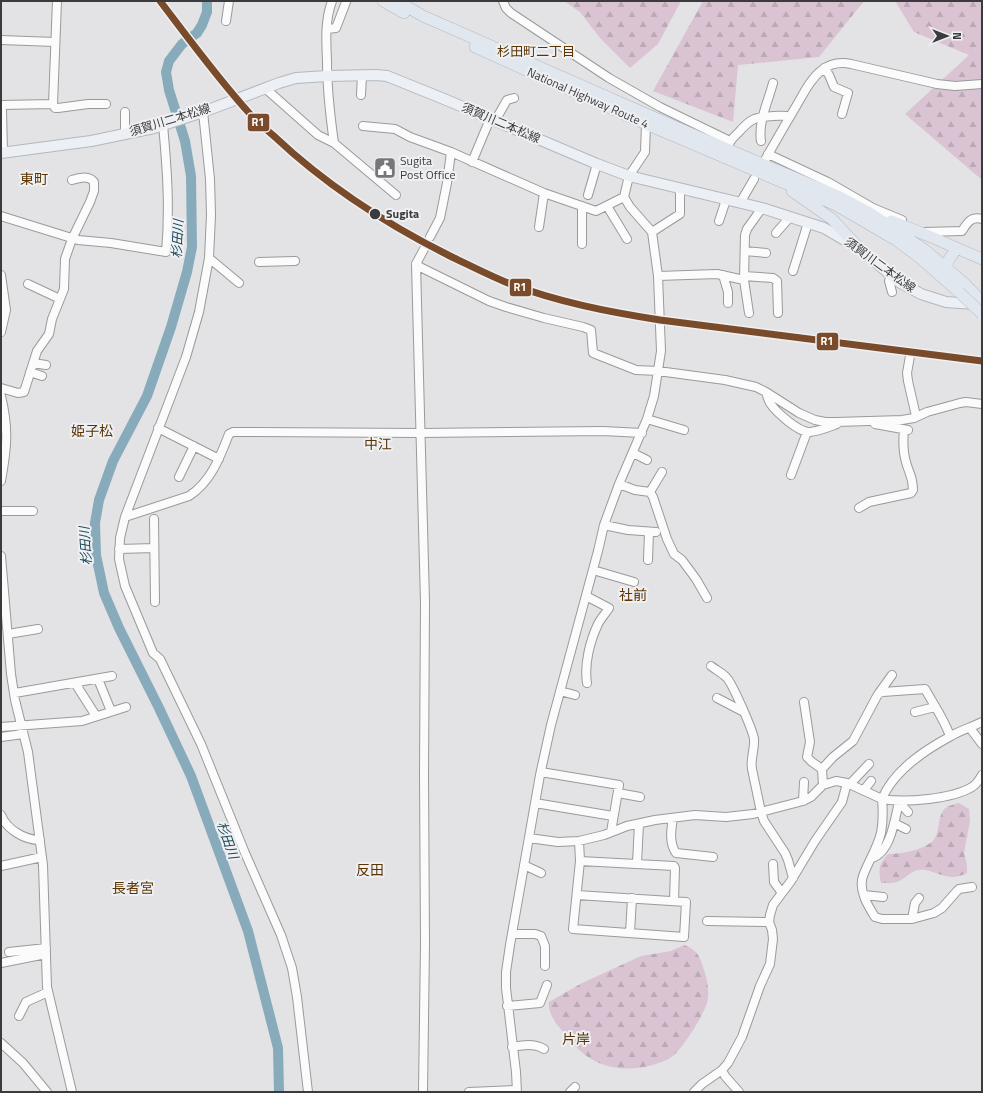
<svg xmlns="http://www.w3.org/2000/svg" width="983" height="1093" font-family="'Titillium Web','Noto Sans JP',sans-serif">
	<defs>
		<pattern id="forest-firs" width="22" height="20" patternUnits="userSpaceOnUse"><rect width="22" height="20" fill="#dac4d3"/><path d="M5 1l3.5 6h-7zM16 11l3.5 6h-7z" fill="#bca9b6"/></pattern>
	</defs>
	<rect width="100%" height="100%" fill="#e3e3e5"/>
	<path fill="url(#forest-firs)" d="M564 1H681L658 44 630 68 600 38 580 12Z
		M703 1H864L819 57 738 65 733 122 653 91Z
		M895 1H982V180L905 114 969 55 914 32Z
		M959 803 969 809 970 821 964 853 967 865V873C946 884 935 868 918 870 911 871 906 878 899 881 894 884 887 883 881 883 878 869 879 864 888 854 901 854 931 849 936 836 940 827 938 812 947 807 950 805 955 804 959 803Z
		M684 945C698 950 700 957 704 970 707 979 710 993 707 1003 703 1016 681 1052 670 1058 666 1061 660 1062 656 1064 624 1074 592 1068 571 1041 563 1031 547 1017 549 1002L582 983 641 956 671 951Z"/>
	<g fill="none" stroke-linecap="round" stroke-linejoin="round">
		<path stroke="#87abbb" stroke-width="10" d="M207 1V12L202 25 197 33 182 44 169 61 166 72 169 90 185 141 191 176 192 247 187 272 171 327 147 396 113 461 99 500 95 523 96 555 104 593 119 628 159 708 191 776 248 931 278 1048 279 1092"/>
		<path stroke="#c1c1c3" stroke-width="8" stroke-dasharray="8 4" stroke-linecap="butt" d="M424 249 430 237"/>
		<g stroke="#9a9a9b" stroke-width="10">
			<path id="minor" d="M332 1C325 20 326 40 327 60 327 88 330 115 334 143
				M503 1 506 8 511 13 609 78 660 107 730 141
				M226 21 229 1
				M327 29 336 28 346 2
				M1 40 55 42
				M824 68 829 75 834 87 848 93 842 114
				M266 89 318 135 334 143 396 195
				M361 95 362 75
				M53 104 55 108H58L88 104H106
				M1 105 53 104 57 1
				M2 110 3 152
				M495 121 507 100 514 98
				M363 126 395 129 410 137 451 152 544 193 596 211 624 197
				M125 134V112
				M761 141C758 122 768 102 773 83
				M729 145C730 140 734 137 738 133 751 118 755 117 774 116 780 116 784 115 790 117
				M768 154 828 182 873 208 902 220
				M765 160C775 142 785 125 795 108 803 95 810 79 822 70 831 63 841 62 851 64L937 84 955 86 982 84
				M472 162 490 119
				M588 195 597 164
				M740 203 754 179
				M582 206V244
				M607 206 627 239
				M1 216 78 240 111 243 166 252C170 209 167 168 163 125
				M719 221 726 200
				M539 227 544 193
				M652 232 680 214V188
				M924 232 962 231C967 223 971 216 982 219
				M776 233 790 217
				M430 237 440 218 447 183 451 152
				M745 251 766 253
				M209 258 239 283
				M259 262 295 261
				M416 264 420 267 489 301 506 307 544 318 583 327 591 330 593 353 636 370 658 371 725 380 756 387 766 392 799 413 815 420 825 422H836L902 420 914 418 927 412 960 403 966 402 982 404
				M793 271 808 223
				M1 275 6 310 1 332
				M723 275 728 292V303
				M891 275 889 281 892 292
				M658 276 717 274 744 280 749 313
				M744 276 773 278 777 281 778 313
				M744 280 745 235 747 229 762 208
				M28 284 60 299
				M910 356 907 373 908 381 916 416
				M33 363 46 365
				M30 372 42 376
				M1 388 18 393 24 392 37 351 49 334 52 319 64 289 65 259 72 239 90 202 94 191V182C88 175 80 178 72 180
				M766 392C767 395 768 400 770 403 776 412 799 433 810 432 820 431 829 427 837 424
				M1 396C9 429 7 448 1 481
				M647 419 684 430
				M875 424 908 430
				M158 428 219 459
				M633 453 647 460
				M791 475 807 432
				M179 477 194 446
				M619 484 635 490 650 492 662 472
				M650 492 653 497 667 539 674 554 682 560 696 579 707 598
				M859 508 869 502 911 493 913 490C913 476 909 474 906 462 903 452 903 440 904 430
				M1 511H33
				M125 517 186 357 199 312 209 258 211 215 210 179 203 112
				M154 519 155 602
				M604 525 628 530 656 532
				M119 549 154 548
				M1 556 11 674 15 700 28 752 43 865 47 987 72 1092
				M648 560 649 532
				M593 570 634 582
				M586 596 609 608C606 613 601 618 598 624 590 641 584 664 587 683
				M8 634 38 629
				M711 666C716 670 722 673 726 677 732 682 753 731 754 739 755 749 750 759 752 769L761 812 764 821 785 853 788 860 793 878
				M98 679 111 711
				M75 683 96 716
				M560 691 575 695
				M15 693 112 676
				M879 693 892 675
				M717 698 742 711
				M804 702 810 742 807 757 812 762 822 769 823 785
				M915 712 935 707
				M1 727 82 721 126 707
				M970 728 982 744
				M1 737 23 734
				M822 769 833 757 853 741 877 696 879 693 883 692 925 689C934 705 944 719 950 736
				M541 772 619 785 611 832
				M850 784 869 764
				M864 790 871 781
				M618 793 640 797
				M803 801 804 782
				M899 802 908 812
				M535 803 613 816
				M1 815C7 830 25 840 40 840
				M673 818C671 830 669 843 676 853L713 857
				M894 823 906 829
				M529 838 558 842 579 841 604 835 627 826 655 820 695 815 726 817 753 814 803 801 811 797 823 785 836 781 847 783 882 799C894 770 925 750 951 736 961 730 972 727 982 722
				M872 858C891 852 895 818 899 802
				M580 861 674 866 675 868 674 901
				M637 863 639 824
				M773 864 774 882 782 893
				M524 865 541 873
				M1 866 42 857
				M577 895 686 902 684 937 573 929 580 861 579 841
				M864 895 883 897
				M919 898 915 903 912 919H882L875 917C868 906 858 890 863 876 868 862 877 849 881 833 883 823 883 810 882 799 906 803 952 799 972 787 977 784 979 780 982 775
				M912 919 934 913 942 908 957 891 959 889 972 887
				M707 921 769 922
				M630 933 632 898
				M512 934H535L541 936 545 946V966
				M9 952 46 948
				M1 963 46 954
				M507 1006 540 1003 547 985
				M19 1016 26 1002 48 992
				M1 1043 23 1063 47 1092
				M512 1047C523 1045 534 1043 544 1049
				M722 1070 725 1076 739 1092
				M308 1092 297 997 292 968 281 935 245 853 201 744 160 659 153 653 125 586 119 559 120 538 125 517 189 496C211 482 220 457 229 434L233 432 421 433 603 431 642 433
				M423 1092 425 944 424 774 425 602 416 264 424 249
				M469 1092 516 1090
				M517 1092 516 1072 506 988V972L510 945 540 775 551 725 598 551 604 525 619 484 647 419 654 396 661 351 658 276 652 232 630 207 624 197 629 176 645 152 646 124
				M570 1092 575 1087
				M694 1092 702 1084 722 1070 728 1063 742 1037 760 986 770 964 773 939 772 930 769 922 770 915 773 905 791 881 815 841 842 802 847 783"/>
		</g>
		<g stroke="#b2b8c0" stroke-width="12">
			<path id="major" d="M1 153 91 141 154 128 203 112 279 83 296 78 327 76 376 75 387 76 444 99 597 164 629 176 762 208 824 228 860 249 899 282 921 294 946 302 974 304"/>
		</g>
		<g stroke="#b2b8c0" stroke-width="12">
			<path id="highway" d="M383 1 404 13
				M397 1 423 16 694 135 840 197 870 213 925 250 965 284 982 302
				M475 47 646 124 836 205 896 240 919 257 959 292
				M792 191 832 219 860 249
				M891 221 922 233 982 259
				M946 273 948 261 956 249"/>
		</g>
		<use href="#minor" stroke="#fbfbfb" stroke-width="8"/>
		<use href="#major" stroke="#eceff3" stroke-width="10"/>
		<use href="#highway" stroke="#e1e7ee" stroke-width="11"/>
		<g stroke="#b2b8c0" stroke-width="12" stroke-linecap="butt">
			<path id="highway-bridge" d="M959 292 982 314"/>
		</g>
		<use href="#highway-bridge" stroke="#e1e7ee" stroke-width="11"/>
		<g stroke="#eff0f3" stroke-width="10">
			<path id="rail-1" d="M160 1C189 39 218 79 250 114 258 123 267 130 275 137 327 186 386 224 450 256 469 265 488 275 508 283 557 302 609 312 660 320L982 361"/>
		</g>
		<use href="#rail-1" stroke="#7a4b2a" stroke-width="7"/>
	</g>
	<defs>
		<g id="civic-square" transform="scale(1.15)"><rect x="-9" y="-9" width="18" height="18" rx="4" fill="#767678" stroke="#eff0f3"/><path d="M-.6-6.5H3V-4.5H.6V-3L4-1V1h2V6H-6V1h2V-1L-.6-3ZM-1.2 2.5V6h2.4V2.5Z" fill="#fff"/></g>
	</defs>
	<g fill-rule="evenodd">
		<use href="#civic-square" x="385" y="168"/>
	</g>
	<circle fill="#3b3b3d" stroke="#eff0f3" stroke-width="1.5" cx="375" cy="214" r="6"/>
	<g text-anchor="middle" stroke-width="4" stroke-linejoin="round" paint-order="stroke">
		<g font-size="12" fill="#3b3b3d" stroke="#eff0f3">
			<text transform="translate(588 98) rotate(24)" y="4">National Highway Route 4</text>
			<text transform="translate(170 120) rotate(-17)" y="4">須賀川二本松線</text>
			<text transform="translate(501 123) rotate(23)" y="4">須賀川二本松線</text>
			<text transform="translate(880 265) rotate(36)" y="4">須賀川二本松線</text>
		</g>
		<g font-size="12" fill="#3b3b3d" stroke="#eff0f3" text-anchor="start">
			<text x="400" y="165">Sugita<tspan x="400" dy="14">Post Office</tspan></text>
		</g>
		<g font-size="12" font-weight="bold" fill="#3b3b3d" stroke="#eff0f3" text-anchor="start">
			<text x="386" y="218">Sugita</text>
		</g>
		<g font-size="13" fill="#5b3403" stroke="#eff0f3">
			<text x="536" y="56">杉田町二丁目</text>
		</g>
		<g font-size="13" font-style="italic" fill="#1b4859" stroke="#eff0f3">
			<text transform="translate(177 239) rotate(-87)" y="5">杉田川</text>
			<text transform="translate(85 546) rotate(-94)" y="5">杉田川</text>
			<text transform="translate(228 840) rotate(70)" y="5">杉田川</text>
		</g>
		<g font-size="14" fill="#5b3403" stroke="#eff0f3">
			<text x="34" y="184">東町</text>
			<text x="92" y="436">姫子松</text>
			<text x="378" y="449">中江</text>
			<text x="633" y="600">社前</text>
			<text x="370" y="875">反田</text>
			<text x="133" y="893">長者宮</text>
			<text x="576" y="1044">片岸</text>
		</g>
	</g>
	<g stroke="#eff0f3" stroke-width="1.5">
		<rect x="247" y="113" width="23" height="19" rx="4" fill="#7a4b2a"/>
		<rect x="509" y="278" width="23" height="19" rx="4" fill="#7a4b2a"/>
		<rect x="816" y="332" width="23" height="19" rx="4" fill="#7a4b2a"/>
	</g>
	<g font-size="11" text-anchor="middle" font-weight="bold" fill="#fff">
		<text x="258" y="126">R1</text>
		<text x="520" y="291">R1</text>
		<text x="827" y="345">R1</text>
	</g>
	<rect width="983" height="1093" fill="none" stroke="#3b3b3d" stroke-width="4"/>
	<g transform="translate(947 36) rotate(90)" stroke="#eff0f3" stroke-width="3" paint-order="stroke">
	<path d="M0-3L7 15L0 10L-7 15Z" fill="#3b3b3d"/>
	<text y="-6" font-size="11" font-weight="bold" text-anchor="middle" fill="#3b3b3d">N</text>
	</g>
</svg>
